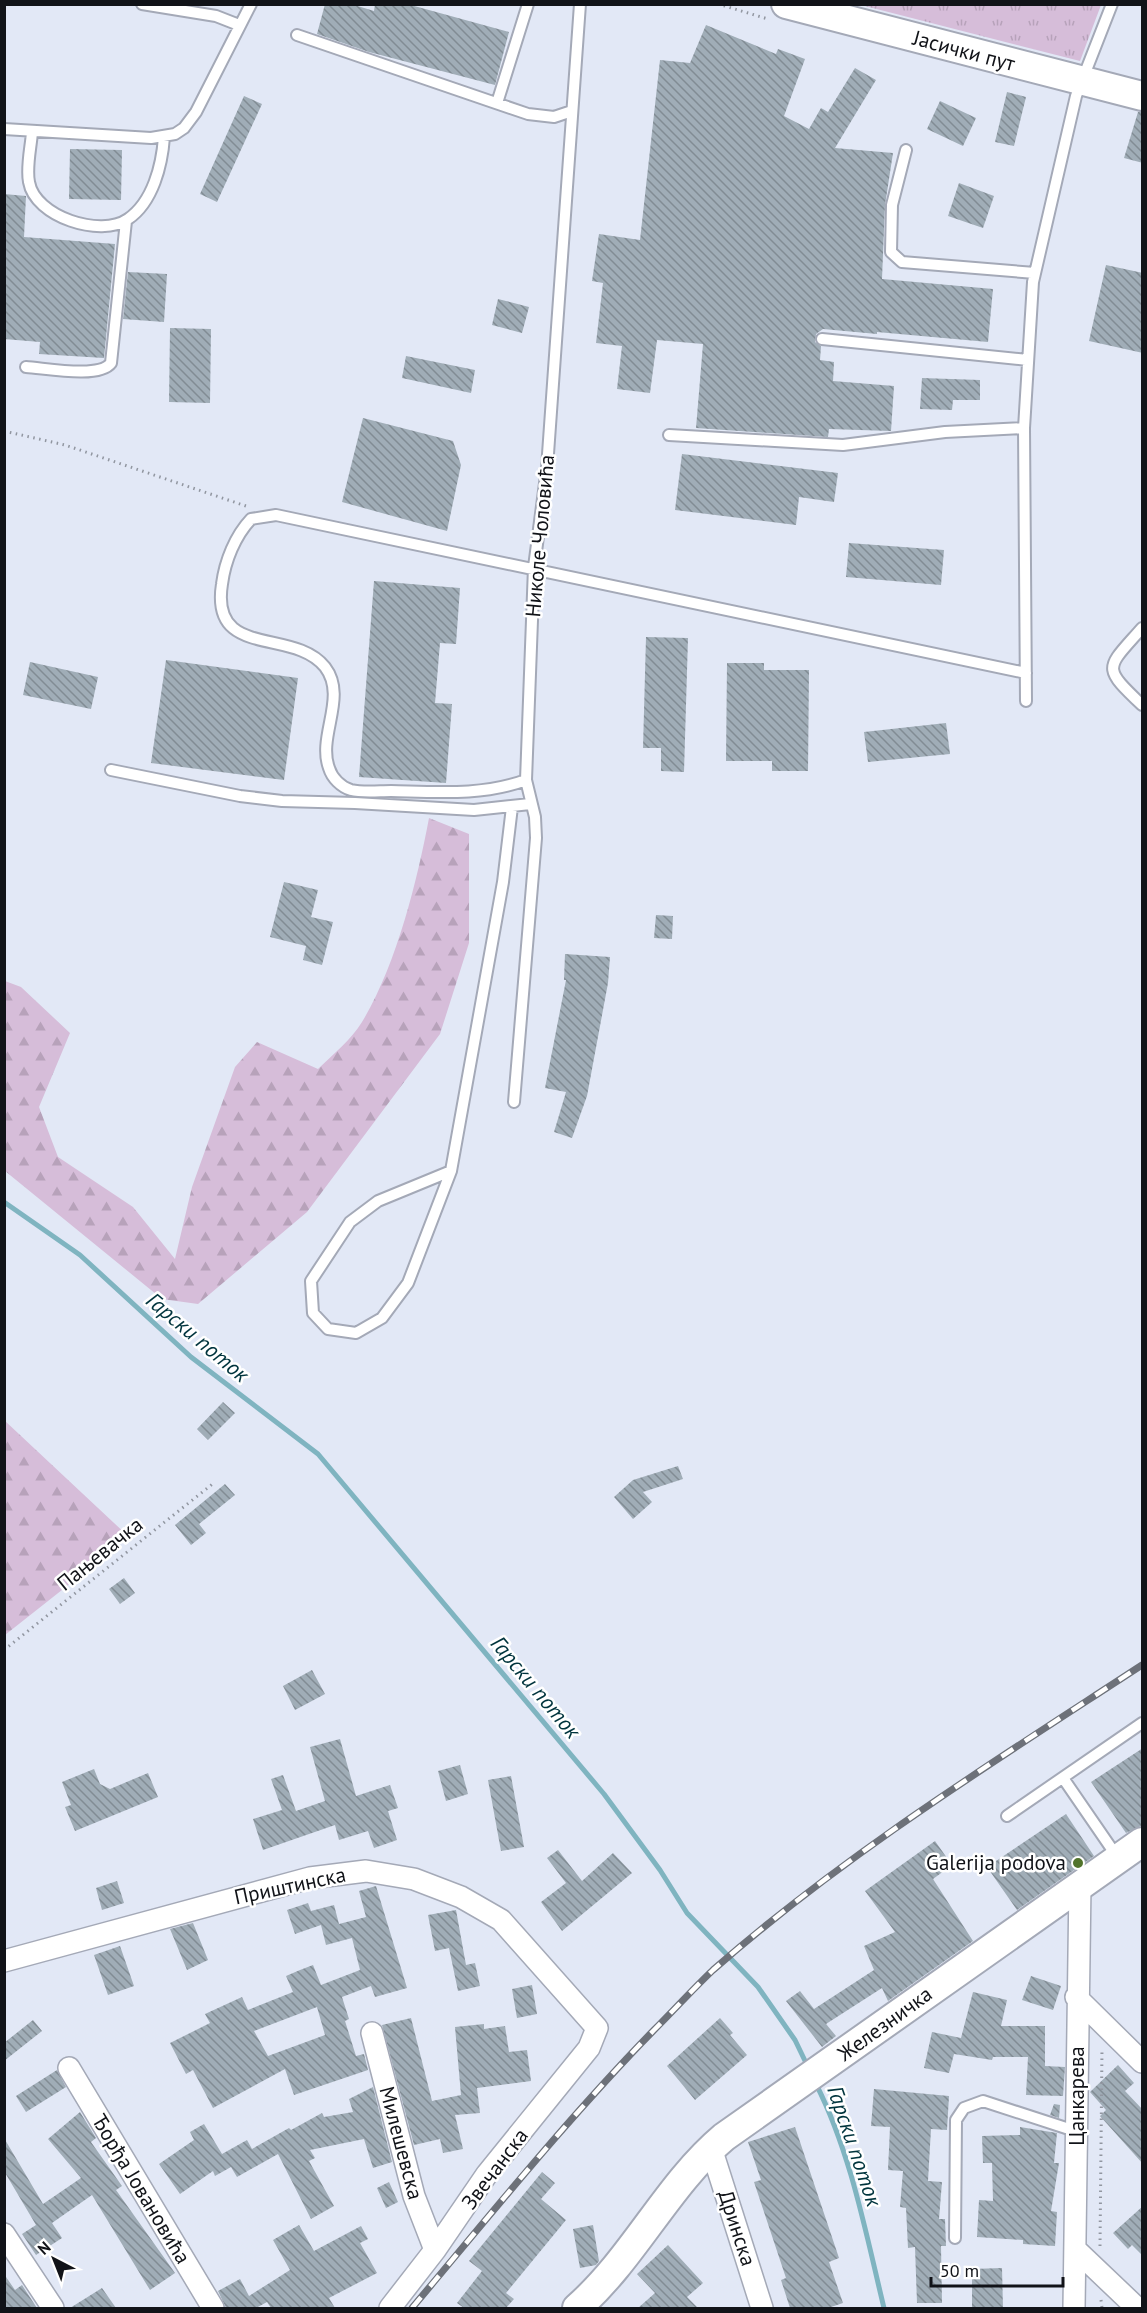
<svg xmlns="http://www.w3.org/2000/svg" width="1147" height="2313" font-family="'PT Sans',sans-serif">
	<defs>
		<pattern id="grass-tufts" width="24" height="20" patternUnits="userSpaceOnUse" patternTransform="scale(1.5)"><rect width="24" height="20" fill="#d6bdd9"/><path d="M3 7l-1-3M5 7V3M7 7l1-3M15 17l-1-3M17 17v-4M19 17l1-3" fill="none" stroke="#b7a2ba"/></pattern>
		<pattern id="forest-firs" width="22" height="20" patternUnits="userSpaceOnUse" patternTransform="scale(1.5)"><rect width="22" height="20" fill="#d6bdd9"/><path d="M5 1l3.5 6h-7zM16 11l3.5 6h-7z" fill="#b7a2ba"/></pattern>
		<pattern id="building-back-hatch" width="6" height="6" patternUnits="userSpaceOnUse" patternTransform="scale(1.5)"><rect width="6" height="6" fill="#a0adb7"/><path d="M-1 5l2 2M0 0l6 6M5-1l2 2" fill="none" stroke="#818c94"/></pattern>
	</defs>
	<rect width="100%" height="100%" fill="#e2e8f6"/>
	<path fill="url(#grass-tufts)" d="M861 5H1101L1080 61Z"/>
	<path fill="url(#forest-firs)" d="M429 818 469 834V943L440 1034 307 1212 198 1304 162 1299 5 1171V981L21 987 70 1033 39 1107 58 1157 133 1207 175 1259 192 1187 235 1067 257 1042 318 1069C332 1055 352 1039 362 1022 396 966 417 882 429 818Z
		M4 1420 129 1537 5 1635H4Z"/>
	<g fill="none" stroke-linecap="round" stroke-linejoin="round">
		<path stroke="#7fb4c0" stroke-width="5" d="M4 1202 80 1255 191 1357 318 1454 604 1794 660 1870 687 1913 758 1987 795 2040 808 2067
			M816 2084C851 2153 866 2234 884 2308"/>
	</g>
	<path fill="url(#building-back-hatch)" fill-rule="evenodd" d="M325 4H351L374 11 375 4H407L509 32 495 85 369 52 317 34Z
		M706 25 776 54 778 49 805 59 784 116 809 129 821 108 828 112 855 68 876 80 835 148 893 153 885 205 882 279 993 289 988 342 877 332V334L823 329 816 334 815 342 821 346 820 360 834 362 833 381 894 386 891 431 829 429 828 437 696 428 703 344 657 340 650 393 617 389 622 346 596 343 603 283 592 281 599 234 640 240 660 60 690 63Z
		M1007 92 1026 97 1014 146 995 142Z
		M244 96 262 104 217 202 200 194Z
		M940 101 976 118 963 146 927 129Z
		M1138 112H1143V163L1124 158Z
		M70 149 122 150 121 200 69 199Z
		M959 183 994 196 983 228 948 216Z
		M4 194 26 196 24 237 115 244 104 358 39 354 40 342 4 339Z
		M1106 265 1143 273V353L1089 341Z
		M128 272 167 274 164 322 123 319Z
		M498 299 529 307 522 333 492 325Z
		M170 328 211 329 210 403 169 402Z
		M406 356 475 370 471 393 402 378Z
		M922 378 980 380V400H953L952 410 920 409Z
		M363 418 453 441 461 465 447 531 342 502Z
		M682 454 838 473 834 502 799 497 796 525 675 510Z
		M849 543 944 550 941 585 846 577Z
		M374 581 460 588 456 644 440 643 435 703 452 704 446 783 359 777Z
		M646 637 688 638 684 772 661 771V748H643Z
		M166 660 298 678 284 780 151 763Z
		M30 662 98 677 91 709 23 695Z
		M727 663H764V670H809L808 771H772V761H726Z
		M946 723 950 754 868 762 864 732Z
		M284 882 318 890 311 917 333 922 322 965 303 960 306 946 270 937Z
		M656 915 673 916 672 939 654 938Z
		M565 954 610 957 608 983 587 1096 572 1138 554 1132 566 1092 545 1088 566 980H564Z
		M223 1402 235 1413 208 1440 197 1429Z
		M678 1466 683 1479 643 1492 652 1502 633 1519 614 1497 633 1480Z
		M225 1484 235 1495 199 1524 206 1533 191 1545 175 1525Z
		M124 1578 135 1593 120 1604 109 1589Z
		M312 1670 325 1694 295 1710 283 1686Z
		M340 1739 356 1796 390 1785 398 1808 388 1811 397 1840 374 1848 368 1831 339 1840 335 1825 263 1850 253 1819 282 1810 271 1779 283 1775 296 1811 325 1801 310 1747Z
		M1143 1748V1825L1126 1833 1091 1782Z
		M460 1765 468 1794 446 1801 438 1771Z
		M94 1769 100 1784 110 1789 148 1773 158 1797 75 1831 65 1807 71 1805 62 1782Z
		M511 1776 524 1847 501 1851 488 1780Z
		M1066 1814 1094 1856 1017 1910 987 1867Z
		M935 1841 952 1865 933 1879 973 1941 888 2001 882 1988 826 2024 836 2036 822 2047 786 2001 800 1991 814 2009 874 1970 864 1946 895 1932 865 1891Z
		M558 1850 582 1881 613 1853 632 1873 562 1931 541 1902 566 1883 547 1858Z
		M117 1881 124 1903 102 1910 96 1888Z
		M376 1886 407 1988 375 1997 371 1986 342 1997 349 2019 345 2021 356 2056 364 2054 368 2070 294 2095 285 2069 213 2108 193 2070 186 2074 170 2043 210 2023 205 2014 242 1997 248 2010 293 1992 286 1976 300 1970 313 1965 321 1985 360 1970 352 1938 326 1945 321 1925 295 1934 287 1910 308 1903 311 1911 334 1905 339 1924 366 1917 359 1891ZM317 2007 325 2035 268 2056 254 2031Z
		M456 1910 466 1965 475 1963 480 1986 458 1991 449 1948 435 1951 428 1915Z
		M193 1923 208 1960 187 1970 170 1929Z
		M120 1946 134 1986 108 1995 94 1955Z
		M1031 1976 1061 1986 1053 2010 1022 2000Z
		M532 1985 537 2014 517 2018 512 1989Z
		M973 1992 1007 2000 1001 2026H1045V2066L1065 2067 1063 2096 1026 2095 1028 2057H993L992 2060 954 2054 949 2073 924 2068 932 2032 961 2038Z
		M411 2018 432 2101 461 2095 455 2027 484 2024V2029L505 2026 509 2052 527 2050 531 2081 477 2088 480 2113 455 2115 463 2149 443 2153 440 2139 414 2145 382 2025Z
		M720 2018 733 2033 730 2035 747 2055 695 2100 667 2066Z
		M33 2020 42 2031 4 2061V2043Z
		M1118 2065 1134 2083 1125 2091 1143 2110V2164L1100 2116 1106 2110 1090 2092Z
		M57 2070 66 2087 26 2112 16 2096Z
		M373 2087 392 2162 373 2168 364 2139 310 2150 315 2158 309 2161 334 2206 311 2219 278 2154 237 2177 231 2167 215 2176 213 2171 180 2194 159 2164 194 2140 190 2132 204 2124 222 2154 247 2140 252 2149 289 2128 291 2130 322 2113 324 2117 353 2112 349 2099Z
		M874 2089 949 2096 947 2130 931 2129 928 2181 942 2182 939 2219H945L946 2246H941L942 2303H917L915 2247 908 2248 906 2208 900 2207 903 2171 888 2170 890 2127 871 2126Z
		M1054 2104 1060 2105 1059 2118 1050 2115Z
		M80 2112 96 2138 91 2142 122 2186 116 2190 175 2273 150 2290 92 2195 52 2223 62 2238 36 2255 22 2234 36 2225 4 2171V2138L43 2204 81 2178 48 2139Z
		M795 2127 839 2258 829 2262 843 2303 828 2308H790L781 2280 786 2278 754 2182 761 2180 748 2142Z
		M1020 2127 1057 2133 1054 2163H1059L1051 2211 1057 2212 1055 2246 1023 2244V2240L977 2237 979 2200 993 2201 992 2163H983L982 2136 1020 2135Z
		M542 2172 555 2183 541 2199 566 2220 506 2293 514 2299 506 2308H464L457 2303 482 2271 469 2261Z
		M389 2182 398 2202 386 2208 377 2188Z
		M1143 2206V2256L1132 2245 1128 2249 1113 2233Z
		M299 2225 314 2251 361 2226 368 2239 360 2243 377 2273 329 2298 335 2308H271L267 2302 256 2308H226L218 2291 240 2279 249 2296 290 2270 273 2240Z
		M593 2225 599 2261 596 2265 580 2268 573 2229Z
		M668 2245 703 2283 687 2297 698 2308H638L655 2293 637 2274Z
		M1002 2268 1003 2308H972V2269Z
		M4 2274 15 2290 22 2285 37 2308H4Z
		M102 2288 116 2308H70Z"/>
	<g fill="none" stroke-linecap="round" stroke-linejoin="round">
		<g stroke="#a4a9b7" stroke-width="14">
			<path id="lane" d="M142 4 216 16 239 25
				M297 35 528 114 554 117 572 111
				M497 103 528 4
				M4 129 151 138 175 134 184 128 196 112 251 4
				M32 132C31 147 26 167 29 182 35 217 101 238 128 219 153 202 162 165 164 137
				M906 150 892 205 891 252 902 262 1035 273
				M822 339 1028 360
				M26 367C45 368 99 379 111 363L126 221
				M669 435 843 445 945 432 1024 428
				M1142 628C1106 669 1101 666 1142 705
				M1026 701 1024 428 1033 282 1076 96 1112 4
				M111 770 240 796 282 801 355 803 474 810 530 804
				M526 780C483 796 437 792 391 791 379 791 363 793 351 790 341 787 332 778 329 768 317 736 348 697 325 667 293 627 210 660 222 584 225 561 235 536 251 519L276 515 1026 673
				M514 1102 536 838 535 817 526 780 534 567 547 468 580 4
				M451 1171 378 1201 350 1222 311 1281 313 1313 328 1329 356 1333 382 1318 408 1283 451 1171 503 882 512 807
				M1063 1778 1118 1858
				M1007 1816 1142 1723
				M955 2238 956 2120 964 2108 983 2101 1066 2128 1078 2129"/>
		</g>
		<g stroke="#a4a9b7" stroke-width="24">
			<path id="street" d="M4 1961 310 1878 366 1871 414 1879 461 1897 501 1920 597 2028 589 2048 487 2174 435 2250 390 2308
				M1076 1997 1142 2062
				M372 2033 414 2196 435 2250
				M69 2068 213 2308
				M711 2148 762 2308
				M4 2234 53 2308
				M1075 2249 1137 2308
				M1074 2308 1080 1884"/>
		</g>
		<g stroke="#a4a9b7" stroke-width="32">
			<path id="secondary" d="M786 4 1142 96
				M577 2308C634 2258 667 2185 724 2137L1142 1842"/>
		</g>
		<path stroke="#9196a0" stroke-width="3" stroke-dasharray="1.5 4.5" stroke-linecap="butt" d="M718 4 768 19
			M4 431 65 445 246 506
			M4 1650 215 1482
			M1100 2246 1102 2048
			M1101 2300 1102 2308"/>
		<use href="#lane" stroke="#fff" stroke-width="10"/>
		<use href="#street" stroke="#fff" stroke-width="21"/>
		<use href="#secondary" stroke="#fff" stroke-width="28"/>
		<g stroke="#6d7179" stroke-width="7">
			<path id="rail" d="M412 2308C491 2214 568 2118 654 2030 674 2010 693 1989 713 1970 845 1854 995 1761 1142 1665"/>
		</g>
		<use href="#rail" stroke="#fff" stroke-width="4.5" stroke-dasharray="14" stroke-linecap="butt"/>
	</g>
	<circle fill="#52742c" stroke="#fff" stroke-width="2" cx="1078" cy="1863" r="6"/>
	<g text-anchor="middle" stroke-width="5" stroke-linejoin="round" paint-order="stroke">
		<g font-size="21" fill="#111318" stroke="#fff">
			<text transform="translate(964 51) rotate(15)" y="7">Јасички пут</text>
			<text transform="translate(540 536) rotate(-85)" y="7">Николе Чоловића</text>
			<text transform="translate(100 1554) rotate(-39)" y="7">Пањевачка</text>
			<text transform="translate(290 1886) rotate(-12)" y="7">Приштинска</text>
			<text transform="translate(885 2024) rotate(-36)" y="7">Железничка</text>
			<text transform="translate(1077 2096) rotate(-90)" y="7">Цанкарева</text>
			<text transform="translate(401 2143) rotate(75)" y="7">Милешевска</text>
			<text transform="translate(495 2169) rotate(-53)" y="7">Звечанска</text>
			<text transform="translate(141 2189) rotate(59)" y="7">Ђорђа Јовановића</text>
			<text transform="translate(737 2228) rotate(72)" y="7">Дринска</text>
		</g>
		<g font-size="21" fill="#111318" stroke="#fff" text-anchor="end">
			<text x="1066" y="1870">Galerija podova</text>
		</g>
		<g font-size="22" font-style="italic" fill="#00343d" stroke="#fff">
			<text transform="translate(198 1337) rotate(40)" y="8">Гарски поток</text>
			<text transform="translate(536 1687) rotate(50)" y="8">Гарски поток</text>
			<text transform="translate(855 2146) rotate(71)" y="8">Гарски поток</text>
		</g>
	</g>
	<rect width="1147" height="2313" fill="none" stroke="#111318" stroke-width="12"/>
	<g transform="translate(54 2259) rotate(318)" stroke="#ffffff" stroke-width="4.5" paint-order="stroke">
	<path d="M0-4.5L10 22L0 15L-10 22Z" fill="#111318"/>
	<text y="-9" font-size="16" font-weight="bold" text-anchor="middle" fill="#111318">N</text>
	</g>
	<path d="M931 2277v9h132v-9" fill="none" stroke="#111318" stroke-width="3"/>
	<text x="940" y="2277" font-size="18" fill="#111318" stroke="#ffffff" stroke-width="4.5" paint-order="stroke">50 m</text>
</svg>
